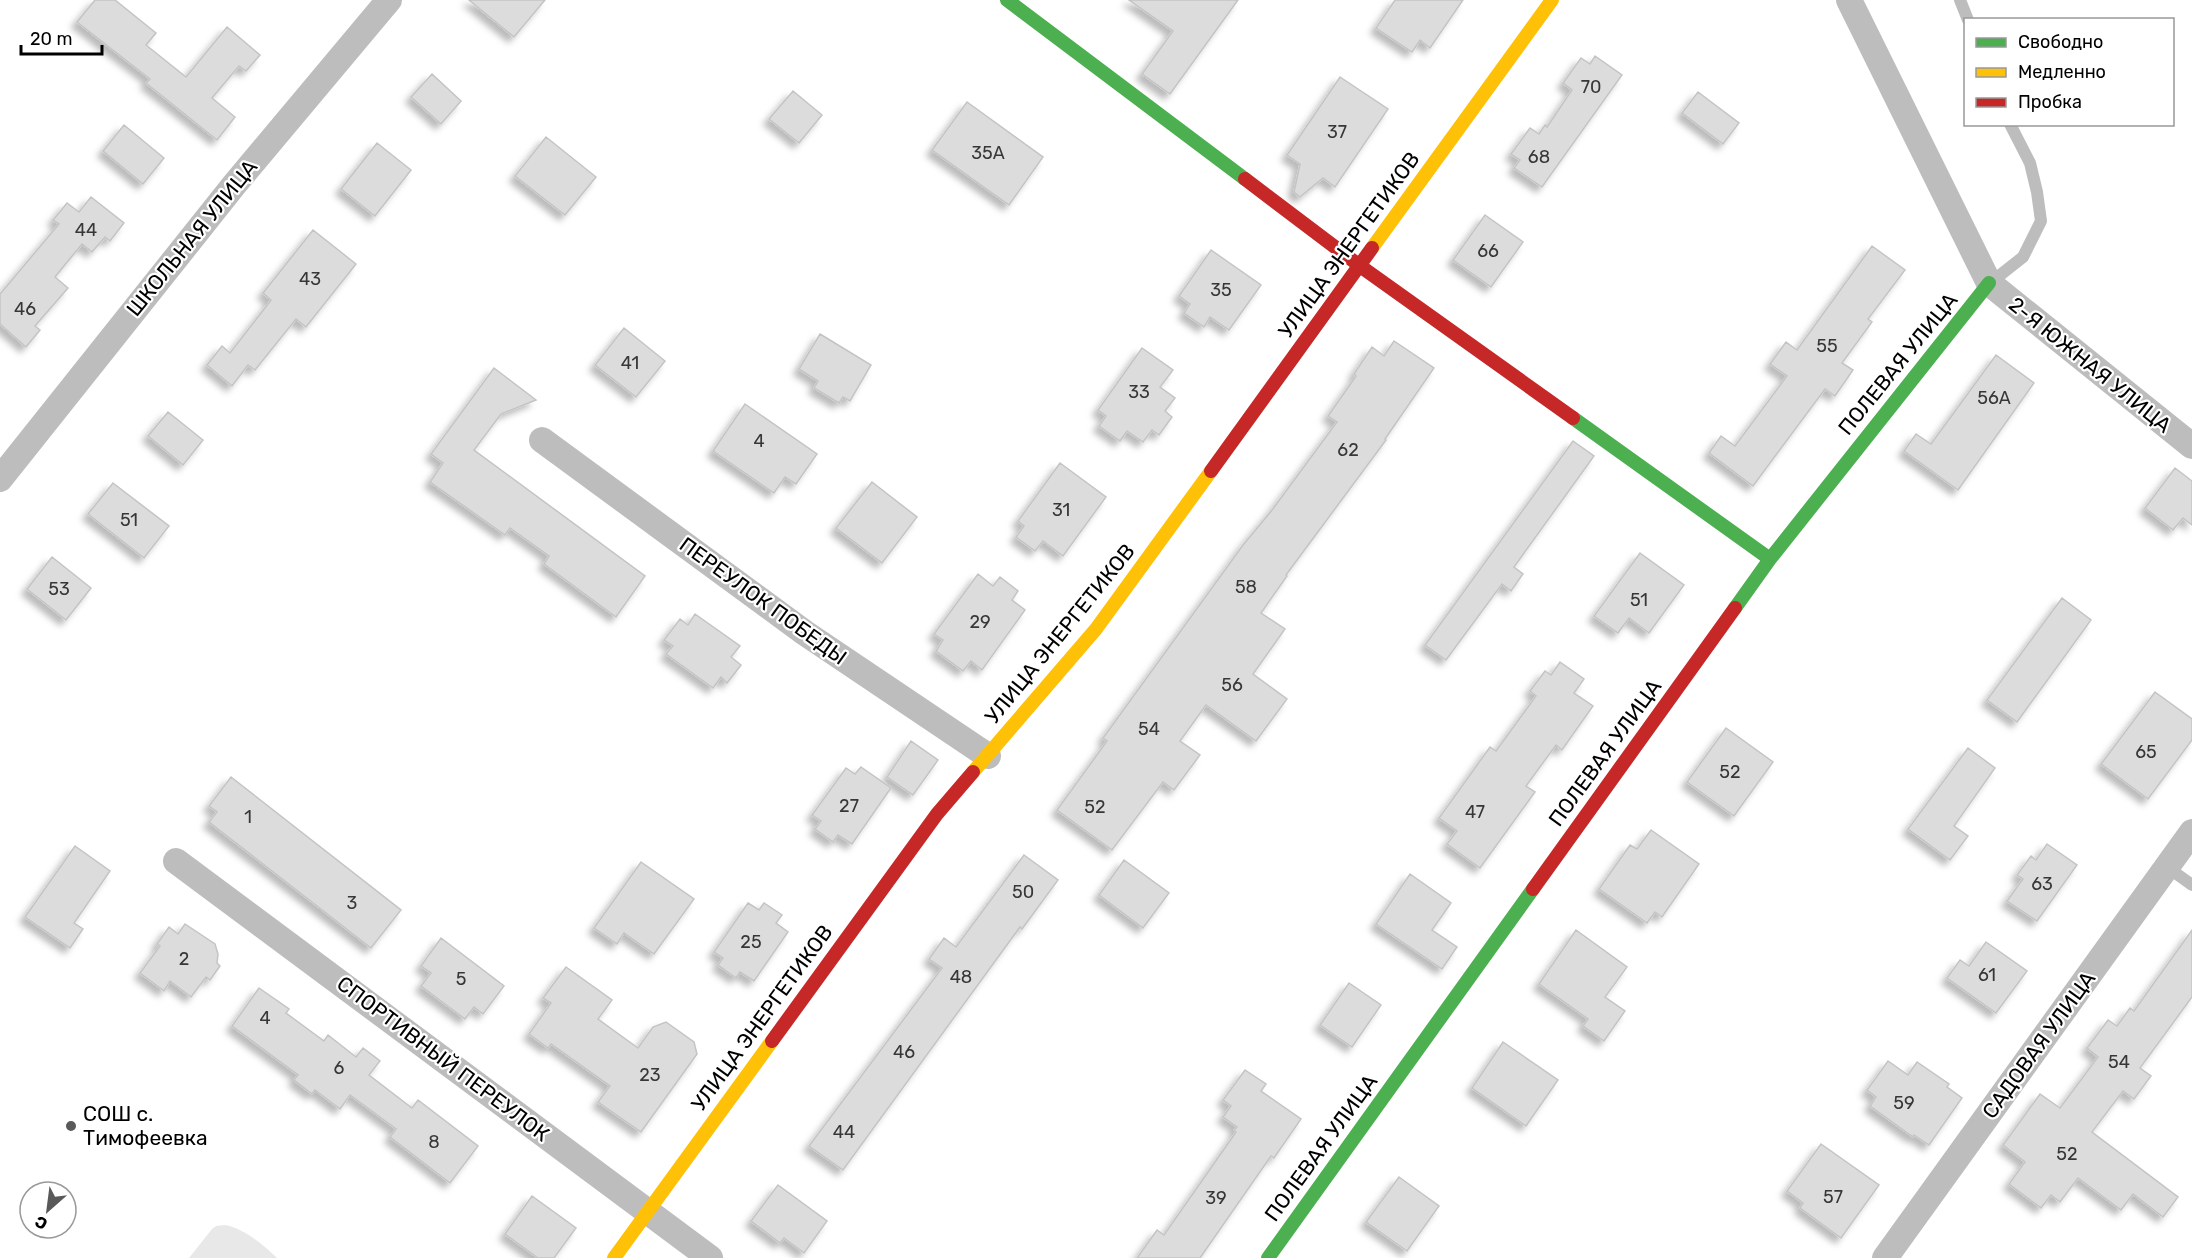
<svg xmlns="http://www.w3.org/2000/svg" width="2192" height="1258" font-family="Rubik,sans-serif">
	<defs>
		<filter id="shadow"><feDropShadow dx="-5.5" dy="5.5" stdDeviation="3" flood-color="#0004"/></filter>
	</defs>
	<rect width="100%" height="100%" fill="#fff"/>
	<path fill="#e8e8e8" d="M225 1225C243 1228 264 1245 277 1258H189L212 1229 216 1226Z"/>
	<path fill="#dcdcdc" stroke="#c4c4c4" stroke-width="1.5" filter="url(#shadow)" d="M95 0H115L156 33 146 45 186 77 227 27 260 55 246 71 239 66 212 98 235 117 217 140 146 83 150 79 77 22Z
		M469 0H545L514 37Z
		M1129 0H1238L1170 94 1142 74 1173 31Z
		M1395 0H1463L1430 48 1420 40 1412 52 1376 28Z
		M1595 56 1622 75 1542 187 1514 168 1520 160 1511 154 1530 128 1539 134 1545 125 1547 127 1572 90 1563 83 1581 58 1590 64Z
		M432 74 461 101 441 124 411 97Z
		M1340 77 1388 109 1335 187 1323 178 1300 197 1294 192 1300 164 1287 155Z
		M793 91 822 115 799 143 769 119Z
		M1698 92 1739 123 1723 144 1682 113Z
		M967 102 1043 157 1009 205 932 150Z
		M124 125 164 158 143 184 103 151Z
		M546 137 596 177 565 215 515 176Z
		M377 143 411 170 375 216 341 189Z
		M91 197 124 223 110 241 105 237 92 252 82 244 55 277 68 288 35 326 40 330 26 347 0 324V294L59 224 53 220 67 203 79 212Z
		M1485 215 1523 242 1491 287 1453 260Z
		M313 230 356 264 306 327 296 319 255 370 248 365 232 386 207 365 222 346 230 353 271 300 263 293Z
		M1872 246 1905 270 1868 319 1872 322 1842 363 1853 370 1835 396 1825 389 1753 486 1709 453 1721 436 1735 446 1787 376 1770 364 1786 342 1797 350Z
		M1211 250 1261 285 1229 330 1210 317 1204 327 1184 313 1190 304 1179 296Z
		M624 328 665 361 636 397 595 365Z
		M820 334 871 365 850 401 843 397 839 403 814 388 818 381 799 369Z
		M1394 341 1434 368 1385 439 1386 440 1286 575 1287 576 1261 613 1285 629 1253 674 1287 699 1256 741 1206 705 1180 741 1200 755 1174 790 1163 782 1112 850 1057 810 1107 741 1103 738 1243 545 1272 510 1337 422 1328 416 1356 376 1354 374 1372 347 1384 356Z
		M1142 348 1173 370 1160 387 1175 398 1165 411 1172 417 1159 435 1152 430 1143 442 1127 431 1120 441 1099 426 1106 416 1098 410Z
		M1996 355 2034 383 1958 490 1904 451 1916 434 1931 444Z
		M494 368 536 400 501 414 474 450 645 576 616 617 544 564 549 556 510 528 505 535 430 482 443 463 431 454Z
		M745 404 817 454 796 484 785 477 774 493 713 451Z
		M168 412 203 440 183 465 148 436Z
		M1573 441 1594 456 1514 567 1523 574 1511 591 1502 584 1446 660 1425 645Z
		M1060 463 1106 497 1063 556 1043 541 1035 551 1016 537 1024 526 1018 521Z
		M2175 468 2192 481V525L2183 518 2173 530 2145 508Z
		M872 482 917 517 882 563 836 528Z
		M113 483 169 526 144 558 88 514Z
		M1640 553 1684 585 1649 633 1629 618 1618 633 1594 616Z
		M52 557 91 588 66 620 27 589Z
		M978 574 993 586 1000 577 1018 591 1012 600 1025 610 982 670 971 661 963 671 936 651 943 640 934 634Z
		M2062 598 2091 620 2017 722 1987 700Z
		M695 614 740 646 731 657 741 665 727 683 721 677 713 688 666 654 673 646 664 640 680 619 688 625Z
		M1560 662 1584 679 1574 693 1593 706 1562 750 1556 745 1526 786 1535 792 1480 868 1447 844 1457 831 1439 818 1490 747 1496 751 1536 696 1530 691 1545 671 1551 675Z
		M2155 692 2192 719V740L2148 799 2101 764Z
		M1726 728 1773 762 1734 816 1687 782Z
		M911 741 938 760 913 795 887 777Z
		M1968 748 1995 768 1954 826 1968 836 1950 860 1908 829Z
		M861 767 891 788 852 844 838 835 833 842 815 829 821 821 812 815 846 768 855 774Z
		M231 777 401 910 371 948 209 822 217 812 209 806Z
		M1651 830 1699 864 1662 917 1655 912 1647 923 1599 889 1630 845 1637 849Z
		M2047 844 2077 865 2037 921 2007 901 2023 879 2017 875 2031 856 2036 860Z
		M75 846 110 871 74 923 83 929 70 948 25 917Z
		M1024 855 1058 880 1022 929 1020 927 843 1170 809 1146 942 968 929 959 944 938 956 947Z
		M1124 860 1169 893 1143 928 1099 895Z
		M641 862 694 899 654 954 624 933 617 944 594 928Z
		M1410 874 1451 903 1432 930 1457 947 1442 969 1376 924Z
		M748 903 759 910 764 903 782 915 776 923 788 932 754 981 740 972 736 978 718 965 723 958 714 952Z
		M185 924 215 944 218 954 217 963 220 966 210 980 206 977 191 997 170 981 164 991 140 973 160 946 157 944 169 927 178 934Z
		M1576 930 1627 967 1605 997 1625 1011 1604 1041 1583 1026 1588 1019 1539 984Z
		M2192 930V997L2140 1068 2151 1076 2134 1099 2123 1091 2092 1132 2178 1197 2163 1217 2133 1194 2121 1210 2078 1178 2060 1202 2051 1195 2041 1208 2009 1184 2025 1162 2003 1145 2040 1094 2060 1108 2098 1057 2087 1048 2108 1020 2117 1026 2130 1008 2134 1011Z
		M441 938 504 986 483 1014 474 1007 465 1019 421 986 431 973 421 966Z
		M1986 942 2027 971 1996 1013 1947 978 1960 960 1969 966Z
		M566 967 612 1000 598 1019 638 1048 653 1027 666 1022 694 1042 697 1054 641 1132 598 1102 610 1086 551 1044 548 1048 529 1034 551 1003 543 998Z
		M1349 983 1381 1005 1352 1047 1320 1025Z
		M259 988 289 1009 286 1013 324 1041 328 1035 356 1057 363 1048 380 1061 369 1075 412 1108 418 1100 478 1146 450 1183 390 1137 396 1129 350 1095 340 1109 315 1090 312 1094 294 1080 298 1075 232 1026Z
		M1503 1042 1558 1080 1526 1126 1472 1088Z
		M1888 1061 1908 1075 1917 1062 1949 1084 1947 1087 1962 1098 1929 1145 1914 1135 1913 1137 1870 1106 1876 1097 1867 1090Z
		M1245 1070 1266 1084 1261 1091 1301 1119 1274 1158 1271 1156 1200 1258H1137L1157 1230 1164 1235 1236 1132 1234 1130 1237 1127 1223 1117 1231 1106 1223 1100Z
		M1821 1144 1879 1185 1841 1238 1800 1208 1803 1203 1787 1191Z
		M1399 1177 1439 1206 1407 1251 1366 1222Z
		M778 1185 827 1221 804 1253 784 1238 780 1243 751 1221Z
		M532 1196 576 1228 554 1258H538L505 1234Z"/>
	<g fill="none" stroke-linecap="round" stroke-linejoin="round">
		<path stroke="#bdbdbd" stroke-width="12" d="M1960 0 1968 20
			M1990 283 2023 257 2041 221 2037 192 2030 163 2010 124
			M2167 867 2192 885"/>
		<path stroke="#bdbdbd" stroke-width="26" d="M1849 0 1989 283 2192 446
			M542 440 805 633 988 756
			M0 479 234 185 389 0
			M176 861 710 1258
			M1885 1258 2192 832"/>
		<path stroke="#4caf50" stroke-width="14" d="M1007 0 1245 179
			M1573 418 1770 559
			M1735 608 1770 559 1989 283
			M1268 1258 1533 889"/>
		<path stroke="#ffc107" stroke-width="14" d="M1372 248 1552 0
			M973 772 1096 629 1211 471
			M614 1258 772 1041"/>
		<path stroke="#c62828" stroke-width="14" d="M1245 179 1360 266 1573 418
			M1211 471 1372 248
			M1533 889 1735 608
			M772 1041 937 814 973 772"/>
	</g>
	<circle fill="#595959" stroke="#fff" stroke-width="2" cx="71" cy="1126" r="6"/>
	<g text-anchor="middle" stroke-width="4.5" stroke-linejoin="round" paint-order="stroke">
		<g font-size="18" fill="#373737">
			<text x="1591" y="93">70</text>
			<text x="1337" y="138">37</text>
			<text x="988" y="159">35А</text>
			<text x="1539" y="163">68</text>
			<text x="86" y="236">44</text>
			<text x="1488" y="257">66</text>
			<text x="310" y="285">43</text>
			<text x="1221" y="296">35</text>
			<text x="25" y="315">46</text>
			<text x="1827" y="352">55</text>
			<text x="630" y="369">41</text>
			<text x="1139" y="398">33</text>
			<text x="1994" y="404">56А</text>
			<text x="759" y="447">4</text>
			<text x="1348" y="456">62</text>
			<text x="1061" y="516">31</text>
			<text x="129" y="526">51</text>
			<text x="1246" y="593">58</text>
			<text x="59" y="595">53</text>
			<text x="1639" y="606">51</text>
			<text x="980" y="628">29</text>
			<text x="1232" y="691">56</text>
			<text x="1149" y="735">54</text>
			<text x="2146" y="758">65</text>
			<text x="1730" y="778">52</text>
			<text x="849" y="812">27</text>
			<text x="1095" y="813">52</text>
			<text x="1475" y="818">47</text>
			<text x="248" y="823">1</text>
			<text x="2042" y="890">63</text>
			<text x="1023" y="898">50</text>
			<text x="352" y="909">3</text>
			<text x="751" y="948">25</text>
			<text x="184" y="965">2</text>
			<text x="1987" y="981">61</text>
			<text x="961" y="983">48</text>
			<text x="461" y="985">5</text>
			<text x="265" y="1024">4</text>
			<text x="904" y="1058">46</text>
			<text x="2119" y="1068">54</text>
			<text x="339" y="1074">6</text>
			<text x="650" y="1081">23</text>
			<text x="1904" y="1109">59</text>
			<text x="844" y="1138">44</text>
			<text x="434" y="1148">8</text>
			<text x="2067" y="1160">52</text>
			<text x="1833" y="1203">57</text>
			<text x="1216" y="1204">39</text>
		</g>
		<g font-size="21" fill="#000" stroke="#fff">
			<text transform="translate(192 238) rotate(-51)" y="7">ШКОЛЬНАЯ УЛИЦА</text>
			<text transform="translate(1349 245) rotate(-54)" y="7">УЛИЦА ЭНЕРГЕТИКОВ</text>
			<text transform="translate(1898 364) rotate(-51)" y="7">ПОЛЕВАЯ УЛИЦА</text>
			<text transform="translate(2090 365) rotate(39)" y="7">2-Я ЮЖНАЯ УЛИЦА</text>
			<text transform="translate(763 601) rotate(36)" y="7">ПЕРЕУЛОК ПОБЕДЫ</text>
			<text transform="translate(1060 634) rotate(-51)" y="7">УЛИЦА ЭНЕРГЕТИКОВ</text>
			<text transform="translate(1605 753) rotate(-54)" y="7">ПОЛЕВАЯ УЛИЦА</text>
			<text transform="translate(762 1018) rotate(-54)" y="7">УЛИЦА ЭНЕРГЕТИКОВ</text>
			<text transform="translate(2039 1045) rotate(-54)" y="7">САДОВАЯ УЛИЦА</text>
			<text transform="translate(443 1059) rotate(37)" y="7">СПОРТИВНЫЙ ПЕРЕУЛОК</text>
			<text transform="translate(1321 1148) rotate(-54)" y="7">ПОЛЕВАЯ УЛИЦА</text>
		</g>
		<g font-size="21" fill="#000" stroke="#fff" text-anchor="start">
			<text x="83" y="1121">СОШ с.<tspan x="83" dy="24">Тимофеевка</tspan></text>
		</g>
	</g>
	<rect x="1964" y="18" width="210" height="108" fill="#ffffff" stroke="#999999" stroke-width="1.5"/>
	<rect x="1976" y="38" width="30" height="9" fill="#4caf50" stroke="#999999" stroke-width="1.5"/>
	<text x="2018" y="48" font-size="18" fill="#000000">Свободно</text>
	<rect x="1976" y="68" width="30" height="9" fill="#ffc107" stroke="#999999" stroke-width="1.5"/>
	<text x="2018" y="78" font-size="18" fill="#000000">Медленно</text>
	<rect x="1976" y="98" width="30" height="9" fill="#c62828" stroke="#999999" stroke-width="1.5"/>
	<text x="2018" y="108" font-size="18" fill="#000000">Пробка</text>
	<g transform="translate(48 1210) rotate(208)"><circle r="28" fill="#ffffff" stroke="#999999" stroke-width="1.5"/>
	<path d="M0-4.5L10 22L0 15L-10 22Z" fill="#595959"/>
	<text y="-9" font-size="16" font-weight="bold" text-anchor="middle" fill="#000000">С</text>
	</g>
	<path d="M21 45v9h81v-9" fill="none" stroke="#000000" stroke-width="3"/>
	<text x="30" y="45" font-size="18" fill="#000000" stroke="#ffffff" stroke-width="4.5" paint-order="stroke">20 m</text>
</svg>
